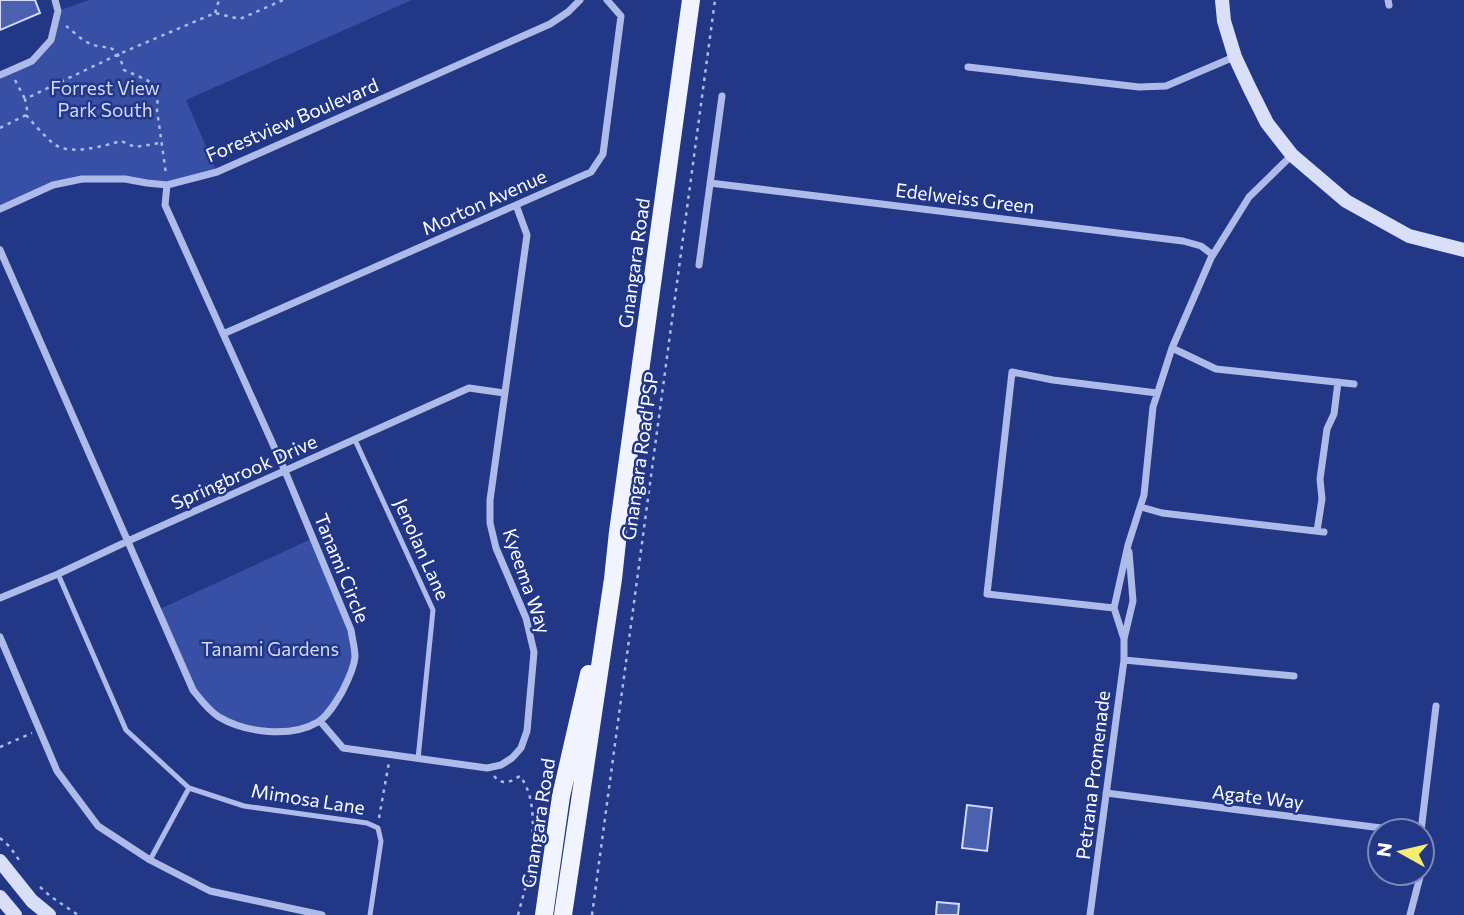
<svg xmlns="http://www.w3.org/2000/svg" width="1464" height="915" font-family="Commissioner,sans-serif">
	<rect width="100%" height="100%" fill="#233787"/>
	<path fill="#374fa4" d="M89 0H412L186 100 217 172 167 185 125 179 53 185 0 209V75L32 61 51 41 58 11Z
		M313 538 351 630 355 657 349 679 320 721 299 729 267 732 219 717 193 690 158 610Z"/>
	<path fill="#4b61af" stroke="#d2daf7" stroke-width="2" d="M0 0H35L40 13 0 30Z
		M967 805 992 808 987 851 962 848Z
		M937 902 959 904 958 915H936Z"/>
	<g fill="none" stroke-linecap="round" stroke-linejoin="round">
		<path stroke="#aebbe9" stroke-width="2.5" stroke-dasharray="3.5 5" stroke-linecap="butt" d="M215 13 219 0
			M66 26C72 30 78 37 85 41 106 54 114 36 124 70L147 80 158 90 157 110 166 174
			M15 80 25 99
			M26 115C35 125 44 136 54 144 70 156 103 146 121 141L135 147 160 143
			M0 128 26 115 27 109 25 99 119 54 215 13 240 19 283 0
			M0 747 32 733
			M494 776C503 786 510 782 520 776 542 805 530 856 525 889
			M379 818 389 762
			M0 838 10 847 19 860 17 862
			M40 887 50 896 78 915
			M518 915 525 889 532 880
			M592 915 715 0"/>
		<path stroke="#aebbe9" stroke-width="5" d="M355 440 433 610 418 759
			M58 574 126 730 189 788 244 806 367 823 378 828 381 841 370 915
			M150 860 189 788"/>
		<path stroke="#aebbe9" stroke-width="7" d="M1388 0 1389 5
			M968 67 1139 87 1166 86 1234 57
			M0 75 32 61 51 40 58 11 55 0
			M710 183 1183 241 1201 246 1213 255
			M0 209 53 185 82 179H125L147 183 167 185 217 172 550 24 568 12 580 0
			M0 250 193 690C201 700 208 710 219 717 246 733 291 738 318 722 328 716 336 702 342 692 347 682 354 669 355 657 355 648 352 638 351 630L285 471 165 205 167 185
			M699 265 722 96
			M223 334 591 172 603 154 621 16 607 0
			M1172 348 1216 369 1354 384
			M1141 507 1162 513 1324 532
			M1317 531 1322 499 1320 479 1327 429 1334 414 1338 382
			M0 598 58 574 128 541 469 388 504 393
			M1114 608 987 594 1012 372 1053 380 1157 393
			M0 637 57 771 98 826 150 860 210 891 322 915
			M1124 639 1114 608 1128 545 1144 495 1153 407 1172 348 1211 258 1249 197 1292 155
			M1124 660 1294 676
			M320 721 343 748 487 768 501 765 512 758 521 748 527 731 534 652 526 618 496 548 490 523V500L527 235 516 205
			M1106 793 1405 831
			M1421 831 1436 706
			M1422 846V868
			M1090 915 1124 660V639L1133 601 1129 552
			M1410 915 1421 873"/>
		<path stroke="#d9dff7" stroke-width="14" d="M1222 0 1224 21 1235 57 1249 87 1267 123 1292 155 1346 201 1409 236 1464 250
			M0 861 32 901 49 915
			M0 897 15 915"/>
		<path stroke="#f1f3fe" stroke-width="18" d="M544 915 561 796 589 674
			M563 915 613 579 618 532 691 0"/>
	</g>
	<g text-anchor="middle" stroke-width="5" stroke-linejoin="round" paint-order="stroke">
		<g font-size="19" fill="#d2daf7" stroke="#233787">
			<text x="105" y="95">Forrest View<tspan x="105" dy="22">Park South</tspan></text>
			<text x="270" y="656">Tanami Gardens</text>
		</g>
		<g font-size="19" fill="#fff" stroke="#233787">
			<text transform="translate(292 120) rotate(-23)" y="7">Forestview Boulevard</text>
			<text transform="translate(965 198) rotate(7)" y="7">Edelweiss Green</text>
			<text transform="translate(484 202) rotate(-24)" y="7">Morton Avenue</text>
			<text transform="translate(634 263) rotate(-82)" y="7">Gnangara Road</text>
			<text transform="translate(640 456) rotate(-82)" y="7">Gnangara Road PSP</text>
			<text transform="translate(244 472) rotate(-24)" y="7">Springbrook Drive</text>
			<text transform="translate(422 549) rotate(66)" y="7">Jenolan Lane</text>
			<text transform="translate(342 568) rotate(68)" y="7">Tanami Circle</text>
			<text transform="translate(527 581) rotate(71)" y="7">Kyeema Way</text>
			<text transform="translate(1093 775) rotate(-83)" y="7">Petrana Promenade</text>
			<text transform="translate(1258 797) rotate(7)" y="7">Agate Way</text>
			<text transform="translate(308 799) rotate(9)" y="7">Mimosa Lane</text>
			<text transform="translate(538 823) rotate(-81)" y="7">Gnangara Road</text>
		</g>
	</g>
	<g transform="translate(1401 852) rotate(278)"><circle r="33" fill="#233787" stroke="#7b87b7" stroke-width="2"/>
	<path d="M0-5L12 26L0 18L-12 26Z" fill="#f4ed71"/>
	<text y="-10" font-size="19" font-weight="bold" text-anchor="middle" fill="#ffffff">N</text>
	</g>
</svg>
